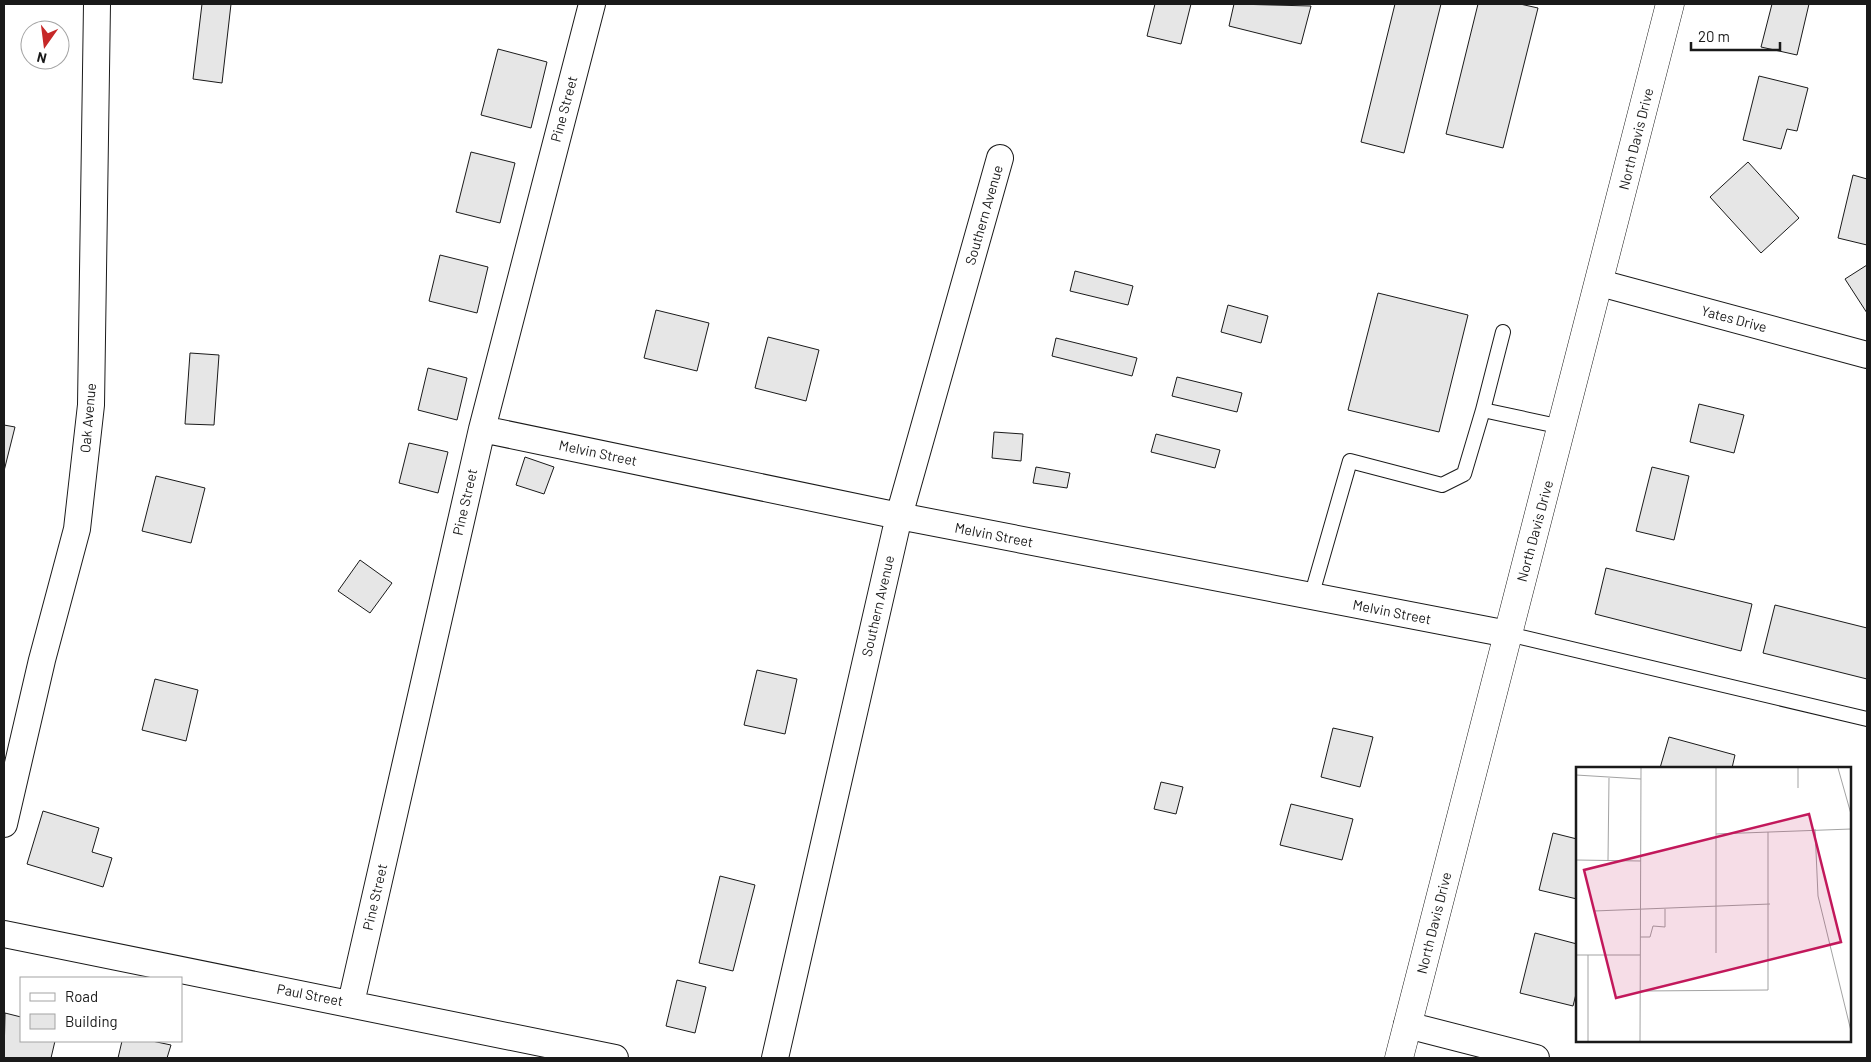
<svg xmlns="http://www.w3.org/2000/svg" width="1871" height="1062" font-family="Barlow,sans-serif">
	<rect width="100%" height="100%" fill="#fff"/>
	<path fill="#e6e6e6" stroke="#1a1a1a" d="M202 4H231L222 83 193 79Z
		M1155 4H1191L1181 44 1147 36Z
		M1234 4 1311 6 1301 44 1229 26Z
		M1395 4H1441L1404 153 1361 142Z
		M1478 4H1520L1538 8 1503 148 1446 134Z
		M1772 4H1809L1797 55 1761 47Z
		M498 49 547 62 531 128 481 115Z
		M1759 76 1808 88 1797 131 1787 129 1781 149 1743 140Z
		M471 152 515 163 500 223 456 212Z
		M1748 162 1799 218 1761 253 1710 197Z
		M1853 175 1867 179V245L1838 238Z
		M440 255 488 267 477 313 429 301Z
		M1867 265V313L1845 279Z
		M1075 271 1133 286 1128 305 1070 291Z
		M1378 293 1468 315 1439 432 1348 410Z
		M1228 305 1268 316 1261 343 1221 332Z
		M656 310 709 323 697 371 644 358Z
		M768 337 819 350 806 401 755 388Z
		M1056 338 1137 358 1132 376 1052 356Z
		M190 353 219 355 214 425 185 424Z
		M428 368 467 378 457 420 418 410Z
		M1177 377 1242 393 1237 412 1172 396Z
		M1699 404 1744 415 1734 453 1690 442Z
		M4 425 15 427 4 471Z
		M994 432 1023 434 1021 461 992 458Z
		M1156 434 1220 450 1215 468 1151 452Z
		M409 443 448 452 438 493 399 483Z
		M525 457 554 467 544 494 516 485Z
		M1036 467 1070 473 1067 488 1033 483Z
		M1652 467 1689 476 1674 540 1636 531Z
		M156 476 205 488 191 543 142 531Z
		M360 560 392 583 370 613 338 591Z
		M1606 568 1752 604 1741 651 1595 614Z
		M1775 605 1867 628V679L1763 653Z
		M757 670 797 679 785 734 744 725Z
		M155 679 198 690 186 741 142 730Z
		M1333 728 1373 737 1360 787 1321 777Z
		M1669 737 1735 755 1732 768H1660Z
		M1161 782 1183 787 1176 814 1154 809Z
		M1291 804 1353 819 1342 860 1280 845Z
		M43 811 99 828 92 852 112 858 103 887 27 864Z
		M1553 833 1577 839V899L1539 890Z
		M720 876 755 885 733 971 699 963Z
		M1535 933 1577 944V990L1573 1006 1520 993Z
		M677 980 706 987 695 1033 666 1026Z
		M5 1013 21 1017V1041H55L51 1058H4Z
		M122 1041H152L171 1045 167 1058H118Z"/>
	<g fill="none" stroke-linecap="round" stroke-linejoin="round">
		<g stroke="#1a1a1a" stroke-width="16">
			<path id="lane" d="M1483 410 1503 332
				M1311 597 1350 461 1442 485 1464 474 1483 410 1562 427
				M1508 634 1867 719"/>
		</g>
		<g stroke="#1a1a1a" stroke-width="28">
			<path id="street" d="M1600 283 1867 355
				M482 429 899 516 1508 634
				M4 824 42 660 77 529 91 405 97 4
				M4 934 615 1058
				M351 1003 482 429 592 4
				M1407 1025 1536 1058
				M775 1058 899 516 1000 158"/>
		</g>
		<g stroke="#1a1a1a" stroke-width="29">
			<path id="secondary" d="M1399 1058 1670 4"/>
		</g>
		<use href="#lane" stroke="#fff" stroke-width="14"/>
		<use href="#street" stroke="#fff" stroke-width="26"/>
		<use href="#secondary" stroke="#fff" stroke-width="28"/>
	</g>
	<g text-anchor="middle" stroke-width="4" stroke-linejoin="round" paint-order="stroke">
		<g font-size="14" fill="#1a1a1a" stroke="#fff">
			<text transform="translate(564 109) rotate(-75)" y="5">Pine Street</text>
			<text transform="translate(1636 139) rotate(-76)" y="5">North Davis Drive</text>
			<text transform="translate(984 215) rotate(-74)" y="5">Southern Avenue</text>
			<text transform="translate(1734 319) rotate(15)" y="5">Yates Drive</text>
			<text transform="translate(88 418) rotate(-85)" y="5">Oak Avenue</text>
			<text transform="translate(598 453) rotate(12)" y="5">Melvin Street</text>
			<text transform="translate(465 502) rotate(-77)" y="5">Pine Street</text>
			<text transform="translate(1535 531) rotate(-75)" y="5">North Davis Drive</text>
			<text transform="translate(994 535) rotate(11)" y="5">Melvin Street</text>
			<text transform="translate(878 606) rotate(-77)" y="5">Southern Avenue</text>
			<text transform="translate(1392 612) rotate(11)" y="5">Melvin Street</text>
			<text transform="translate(375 897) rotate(-77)" y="5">Pine Street</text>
			<text transform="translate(1434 923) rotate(-76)" y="5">North Davis Drive</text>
			<text transform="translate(310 995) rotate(11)" y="5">Paul Street</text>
		</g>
	</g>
	<g transform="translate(1576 767)">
		<rect width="275" height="275" fill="#fff"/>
		<path fill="none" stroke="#a3a3a3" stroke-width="1" d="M222 1V21M262 1 275 47M0 8 65 12M239 62 242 129 275 264M140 67 275 62M0 93 65 94M32 93 33 11M18 144 194 137M64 170H74L77 159 89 160V142M140 186V1M0 188H64M64 224 192 223V65M12 274V188M64 274 65 1"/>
		<path fill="#c2185b" fill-opacity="0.15" stroke="#c2185b" stroke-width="2.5" d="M233 47 265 175 40 231 8 103Z"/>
		<rect width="275" height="275" fill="none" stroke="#1a1a1a" stroke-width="2.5"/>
	</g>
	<rect width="1871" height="1062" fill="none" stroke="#1a1a1a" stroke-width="10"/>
	<rect x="20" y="977" width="162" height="65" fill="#ffffff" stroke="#a3a3a3"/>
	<rect x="30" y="993" width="25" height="8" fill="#ffffff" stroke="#a3a3a3"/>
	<text x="65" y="1002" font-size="15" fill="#1a1a1a">Road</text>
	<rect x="30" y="1014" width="25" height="15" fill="#e6e6e6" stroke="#a3a3a3"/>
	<text x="65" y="1027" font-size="15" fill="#1a1a1a">Building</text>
	<g transform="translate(45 45) rotate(194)"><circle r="24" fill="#ffffff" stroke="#a3a3a3"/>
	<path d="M0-4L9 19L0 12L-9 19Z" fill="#c62828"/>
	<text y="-8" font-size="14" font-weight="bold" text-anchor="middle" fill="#1a1a1a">N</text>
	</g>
	<path d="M1691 42v8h89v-8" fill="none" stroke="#1a1a1a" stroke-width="2.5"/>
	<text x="1698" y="42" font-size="15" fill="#1a1a1a" stroke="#ffffff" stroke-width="4" paint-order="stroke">20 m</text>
</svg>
